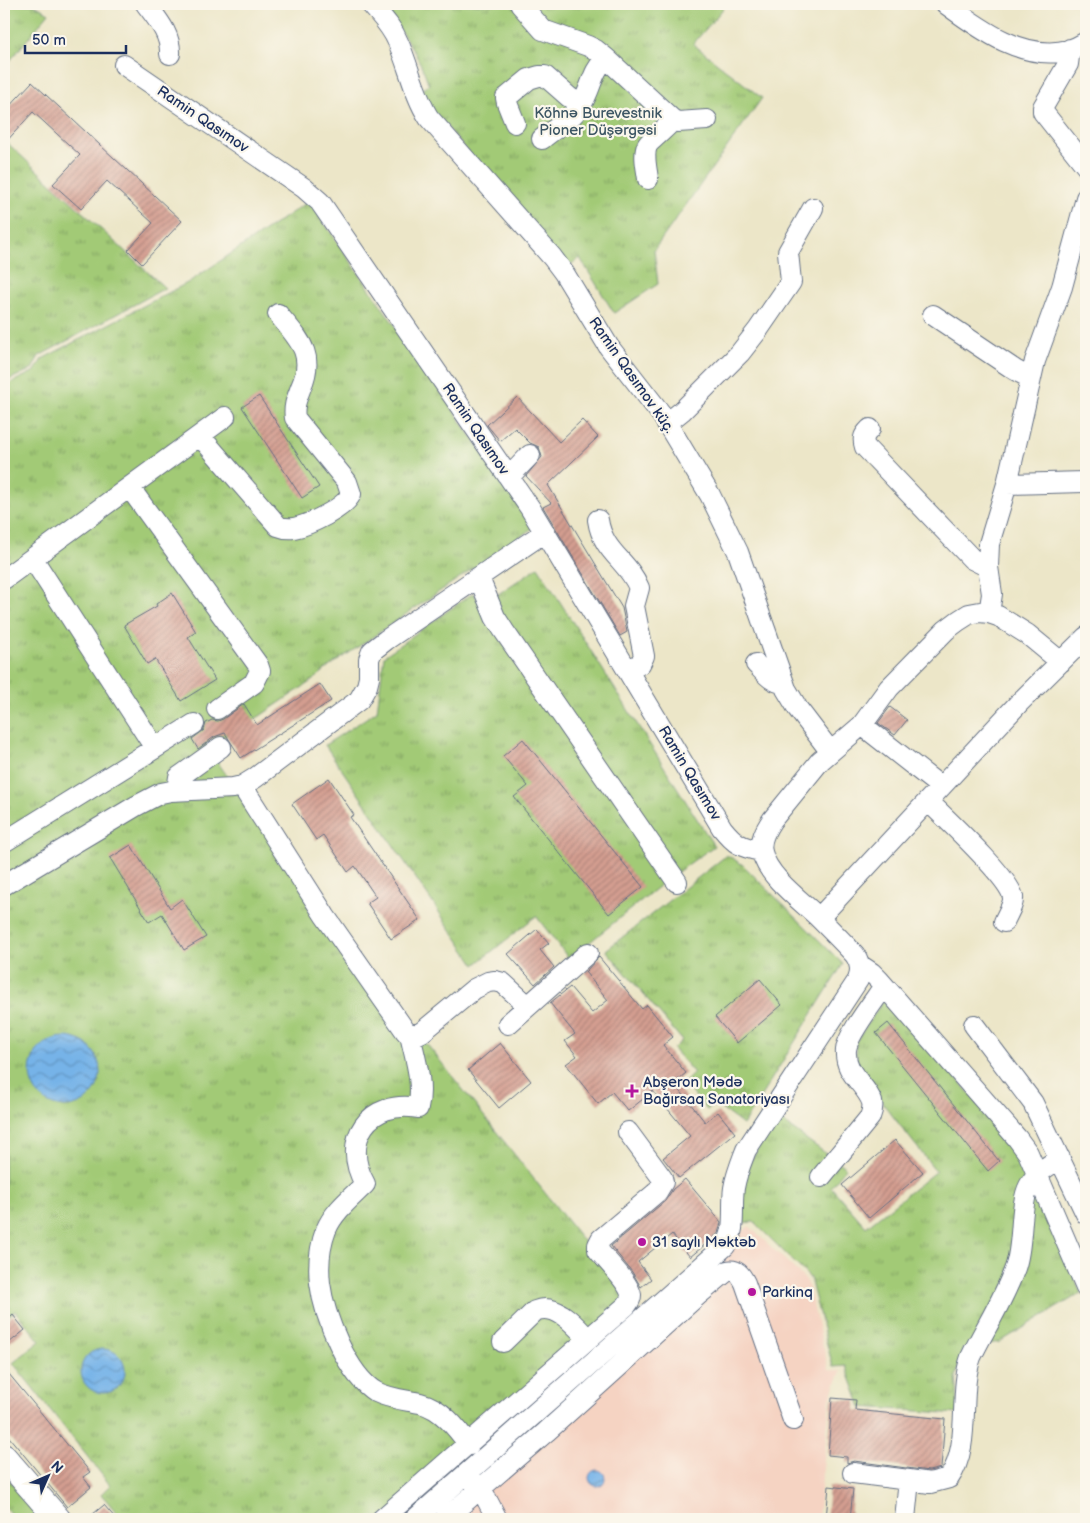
<svg xmlns="http://www.w3.org/2000/svg" width="1090" height="1523" font-family="'Balsamiq Sans',sans-serif">
	<defs>
		<pattern id="park-tufts" width="24" height="20" patternUnits="userSpaceOnUse" patternTransform="scale(1.25)"><rect width="24" height="20" fill="#a2ca76"/><path d="M3 7l-1-3M5 7V3M7 7l1-3M15 17l-1-3M17 17v-4M19 17l1-3" fill="none" stroke="#83a464"/></pattern>
		<pattern id="water-waves" width="16" height="10" patternUnits="userSpaceOnUse" patternTransform="scale(1.25)"><rect width="16" height="10" fill="#76b3e8"/><path d="M0 5q4-4 8 0t8 0" fill="none" stroke="#6092bf"/></pattern>
		<pattern id="building-hatch" width="6" height="6" patternUnits="userSpaceOnUse" patternTransform="scale(1.25)"><rect width="6" height="6" fill="#d49e90"/><path d="M-1 1l2-2M0 6l6-6M5 7l2-2" fill="none" stroke="#ab8179"/></pattern>
	</defs>
	<rect width="100%" height="100%" fill="#fbf7ec"/>
	<filter id="ink" filterUnits="userSpaceOnUse"><feTurbulence type="fractalNoise" baseFrequency=".02" numOctaves="2"/><feDisplacementMap in="SourceGraphic" scale="10" xChannelSelector="R" yChannelSelector="G"/><feConvolveMatrix kernelMatrix="1 2 1 2 8 2 1 2 1" color-interpolation-filters="sRGB"/></filter>
	<filter id="wash" filterUnits="userSpaceOnUse"><feTurbulence type="fractalNoise" baseFrequency=".0096" numOctaves="4" result="noise"/><feDisplacementMap in="SourceGraphic" scale="20" xChannelSelector="R" yChannelSelector="G"/><feGaussianBlur stdDeviation="1.12" result="paint"/><feColorMatrix in="noise" values="0 0 0 0 0 0 0 0 0 0 0 0 0 0 0 0 0 1.4 0 .05"/><feComposite in="paint" operator="in"/></filter>
	<g filter="url(#wash)">
		<rect width="100%" height="100%" fill="#ece6c8"/>
		<path fill="#f5d3c2" d="M749 1226 807 1281 829 1370 841 1371 830 1399 818 1519H425L741 1239 740 1234Z"/>
		<path fill="url(#park-tufts)" stroke="#5e7c6a" d="M4 4H33L49 13 4 68Z
			M380 4H727L693 44 762 98 654 250 658 284 614 313 580 258 567 267 433 111 423 89 429 85C419 54 400 29 380 4Z
			M4 140 165 288 39 356 32 369 4 382Z
			M309 201 534 527 330 666 313 680 260 716 207 747 325 916 638 1310 404 1519H122L101 1494 110 1485 13 1363 40 1341 15 1311 4 1319V386L35 371 42 359 189 282Z
			M538 567 714 846 665 881 569 959 536 916 475 965 325 745 377 711 384 656 473 593 482 605Z
			M727 855 743 865 843 964 743 1125 715 1104 707 1110 684 1083 694 1073 673 1049 682 1040 606 950Z
			M886 996 1025 1158 1081 1293 1000 1342 963 1348 956 1377 959 1414 861 1407 846 1366 833 1367 810 1278 754 1222 738 1223 741 1176 777 1118 846 1168 831 1187 866 1227 936 1171 858 1072 855 1043Z
			M4 1474 43 1519H15L4 1506Z"/>
		<path fill="url(#water-waves)" stroke="#4871a3" d="M30 1072a35 35 0 1 1 70 0a35 35 0 1 1-70 0Z
			M81 1371a22 22 0 1 1 44 0a22 22 0 1 1-44 0Z
			M589 1478a8 8 0 1 1 16 0a8 8 0 1 1-16 0Z"/>
		<g id="blocks">
			<path fill="url(#building-hatch)" d="M32 82 182 221 142 264 128 250 153 223 107 181 81 209 53 184 80 155 33 112 4 144V112Z
				M259 396 319 487 302 498 242 407Z
				M517 397 559 442 582 420 598 437 548 485 622 608 627 632 620 636 543 507 551 503 526 476 542 457 539 447 530 443 515 428 500 441 487 425Z
				M172 593 196 632 188 637 215 680 181 701 155 659 147 664 124 625 157 606 156 604Z
				M320 684 331 701 241 758 225 733 214 737 198 749 192 739 204 730 206 723 212 720 218 721 223 719 244 704 257 725Z
				M890 707 907 720 895 735 878 723Z
				M523 739 643 887 609 914 514 797 528 786 503 756Z
				M329 778 354 815 350 817 420 920 391 939 367 903 376 897 355 866 348 872 323 835 316 840 292 804Z
				M131 845 170 908 182 899 206 937 184 950 162 914 149 922 110 858Z
				M537 929 549 943 540 950 554 967 535 984 508 954Z
				M599 957 642 1009 647 1005 673 1037 663 1045 686 1073 674 1083 705 1122 718 1112 735 1133 679 1178 663 1158 690 1136 653 1091 628 1111 612 1092 598 1104 566 1064 577 1056 565 1041 575 1034 550 1003 570 987 592 1013 608 1000 585 972Z
				M760 979 782 1005 737 1043 715 1017Z
				M888 1023 999 1161 988 1171 876 1033Z
				M500 1043 531 1081 499 1108 468 1070Z
				M895 1140 923 1172 869 1218 842 1185Z
				M685 1179 721 1222 718 1234 690 1257 672 1234 638 1262 651 1279 641 1287 632 1272 611 1246 665 1201 673 1189Z
				M13 1315 25 1330 4 1347V1323Z
				M4 1368 90 1472 83 1477 91 1487 67 1507 4 1431Z
				M832 1398 856 1400 855 1410 945 1419 941 1468 929 1471 854 1461 847 1463V1457L828 1455Z
				M829 1486 853 1489 850 1519H826Z
				M104 1505 116 1519H87Z"/>
		</g>
	</g>
	<g filter="url(#ink)">
		<use href="#blocks" fill-opacity="0" stroke="#646f83" stroke-width="1"/>
		<g fill="none" stroke-linecap="round" stroke-linejoin="round">
			<g stroke="#646f83" stroke-width="22">
				<path id="minor" d="M146 4C157 19 171 34 170 54
					M371 4C381 16 392 27 398 42 409 66 414 95 429 118L552 257 564 273 609 347 662 415 710 495 738 552 786 689 798 709 830 751
					M520 4 543 30 588 46 596 50 606 58C591 72 592 89 581 105 572 119 555 128 542 139
					M946 4C980 29 1024 62 1069 50 1075 48 1081 45 1086 42
					M1070 49 1068 64 1043 107V112L1086 166
					M606 58 673 120 678 122 707 120
					M124 65 304 188 320 202 530 508 722 828C735 844 740 847 761 851
					M515 123 507 103 506 98 529 79 539 76H545L569 97 581 105
					M648 179C647 170 643 155 647 146 648 142 667 128 673 120
					M933 315 1015 370 1030 378
					M667 423 682 411 740 353 758 330 791 282 788 252 813 208
					M870 429C864 435 862 438 865 447L972 559 988 567
					M200 436 278 526C283 528 288 529 294 528 309 525 345 508 351 494L347 482 295 418C293 406 297 398 301 387 316 353 298 339 278 314
					M509 477 530 455
					M1007 484 1084 482
					M130 488 258 665 260 671 254 683 217 709
					M598 520C603 553 628 560 639 588L634 606 644 656 640 664 628 670
					M33 559 155 748
					M479 578 495 617 504 631 677 882
					M4 579 225 417
					M989 613 992 594 988 567 989 544 1007 484 1035 361 1062 287 1086 198
					M756 664C765 673 771 682 784 683
					M862 725 941 787
					M242 786 325 916 406 1032 416 1035 422 1032 474 989 488 982 495 981 503 983 528 1006
					M177 790 179 777 221 747
					M928 801C945 818 1009 877 1013 897 1014 905 1007 914 1004 922
					M4 842 194 724
					M4 885 136 806 161 793 171 791 233 788 242 786 255 778 359 700 367 686 369 678V659L372 651 386 640 545 532
					M819 918 1019 703 1086 637
					M860 965 872 973 879 980 1017 1138 1028 1153 1086 1288
					M508 1024 588 953
					M974 1025 1033 1103 1086 1214
					M410 1035C415 1058 424 1084 418 1108 369 1099 340 1140 365 1184 351 1198 334 1211 326 1230 320 1246 318 1265 320 1283 324 1315 347 1375 376 1392 390 1399 406 1400 420 1403 441 1408 457 1428 469 1445
					M821 1177 870 1117C872 1112 873 1107 872 1102 866 1084 844 1074 846 1050 847 1035 875 1000 884 986
					M503 1342 535 1311C556 1302 575 1325 588 1339
					M853 1473 909 1480
					M471 1479 485 1496 497 1519
					M382 1519 626 1306C629 1302 631 1300 631 1295 630 1284 606 1260 598 1250V1245L601 1239 657 1192 663 1182 662 1178 628 1132
					M415 1519 725 1246C737 1231 731 1207 734 1188 736 1175 741 1163 746 1150L858 980C861 971 861 964 855 955 843 942 830 929 817 916 800 900 767 876 762 852 759 841 766 829 772 820L820 761 862 725 889 688 946 630 958 621 969 614 980 612 989 613 998 616 1027 634 1061 662
					M445 1519 546 1432 698 1295 727 1271C737 1269 741 1275 745 1283L793 1420
					M905 1519 909 1480 930 1483 949 1478C972 1446 958 1393 971 1357 985 1328 1004 1299 1015 1268 1024 1245 1019 1205 1029 1186 1036 1173 1048 1166 1060 1158"/>
			</g>
			<g stroke="#646f83" stroke-width="27">
				<path id="major" d="M4 1457 58 1519"/>
			</g>
			<use href="#minor" stroke="#fff" stroke-width="20"/>
			<use href="#major" stroke="#fff" stroke-width="25"/>
		</g>
	</g>
	<g fill="#b5179e" stroke="#fbf7ec" stroke-width="2">
		<path d="M629.5 1083.5h5v5h5v5h-5v5h-5v-5h-5v-5h5z"/>
		<circle cx="642" cy="1242" r="5"/>
		<circle cx="752" cy="1292" r="5"/>
	</g>
	<g text-anchor="middle" stroke-width="4.5" stroke-linejoin="round" paint-order="stroke">
		<g font-size="15" fill="#3d5664" stroke="#fbf7ec">
			<text x="598" y="118">Köhnə Burevestnik<tspan x="598" dy="17">Pioner Düşərgəsi</tspan></text>
		</g>
		<g font-size="15" fill="#1b2f5e" stroke="#fbf7ec">
			<text transform="translate(203 119) rotate(34)" y="5">Ramin Qasımov</text>
			<text transform="translate(632 375) rotate(55)" y="5">Ramin Qasımov küç.</text>
			<text transform="translate(476 429) rotate(56)" y="5">Ramin Qasımov</text>
			<text transform="translate(690 773) rotate(59)" y="5">Ramin Qasımov</text>
		</g>
		<g font-size="15" fill="#1b2f5e" stroke="#fbf7ec" text-anchor="start">
			<text x="643" y="1087">Abşeron Mədə<tspan x="643" dy="17">Bağırsaq Sanatoriyası</tspan></text>
			<text x="652" y="1247">31 saylı Məktəb</text>
			<text x="762" y="1297">Parkinq</text>
		</g>
	</g>
	<rect width="1090" height="1523" fill="none" stroke="#fbf7ec" stroke-width="20"/>
	<g transform="translate(48 1476) rotate(45)" stroke="#fbf7ec" stroke-width="4" paint-order="stroke">
	<path d="M0-4L9 19L0 12L-9 19Z" fill="#1b2f5e"/>
	<text y="-8" font-size="14" font-weight="bold" text-anchor="middle" fill="#1b2f5e">N</text>
	</g>
	<path d="M25 45v8h101v-8" fill="none" stroke="#1b2f5e" stroke-width="2.5"/>
	<text x="32" y="45" font-size="15" fill="#1b2f5e" stroke="#fbf7ec" stroke-width="4" paint-order="stroke">50 m</text>
</svg>
